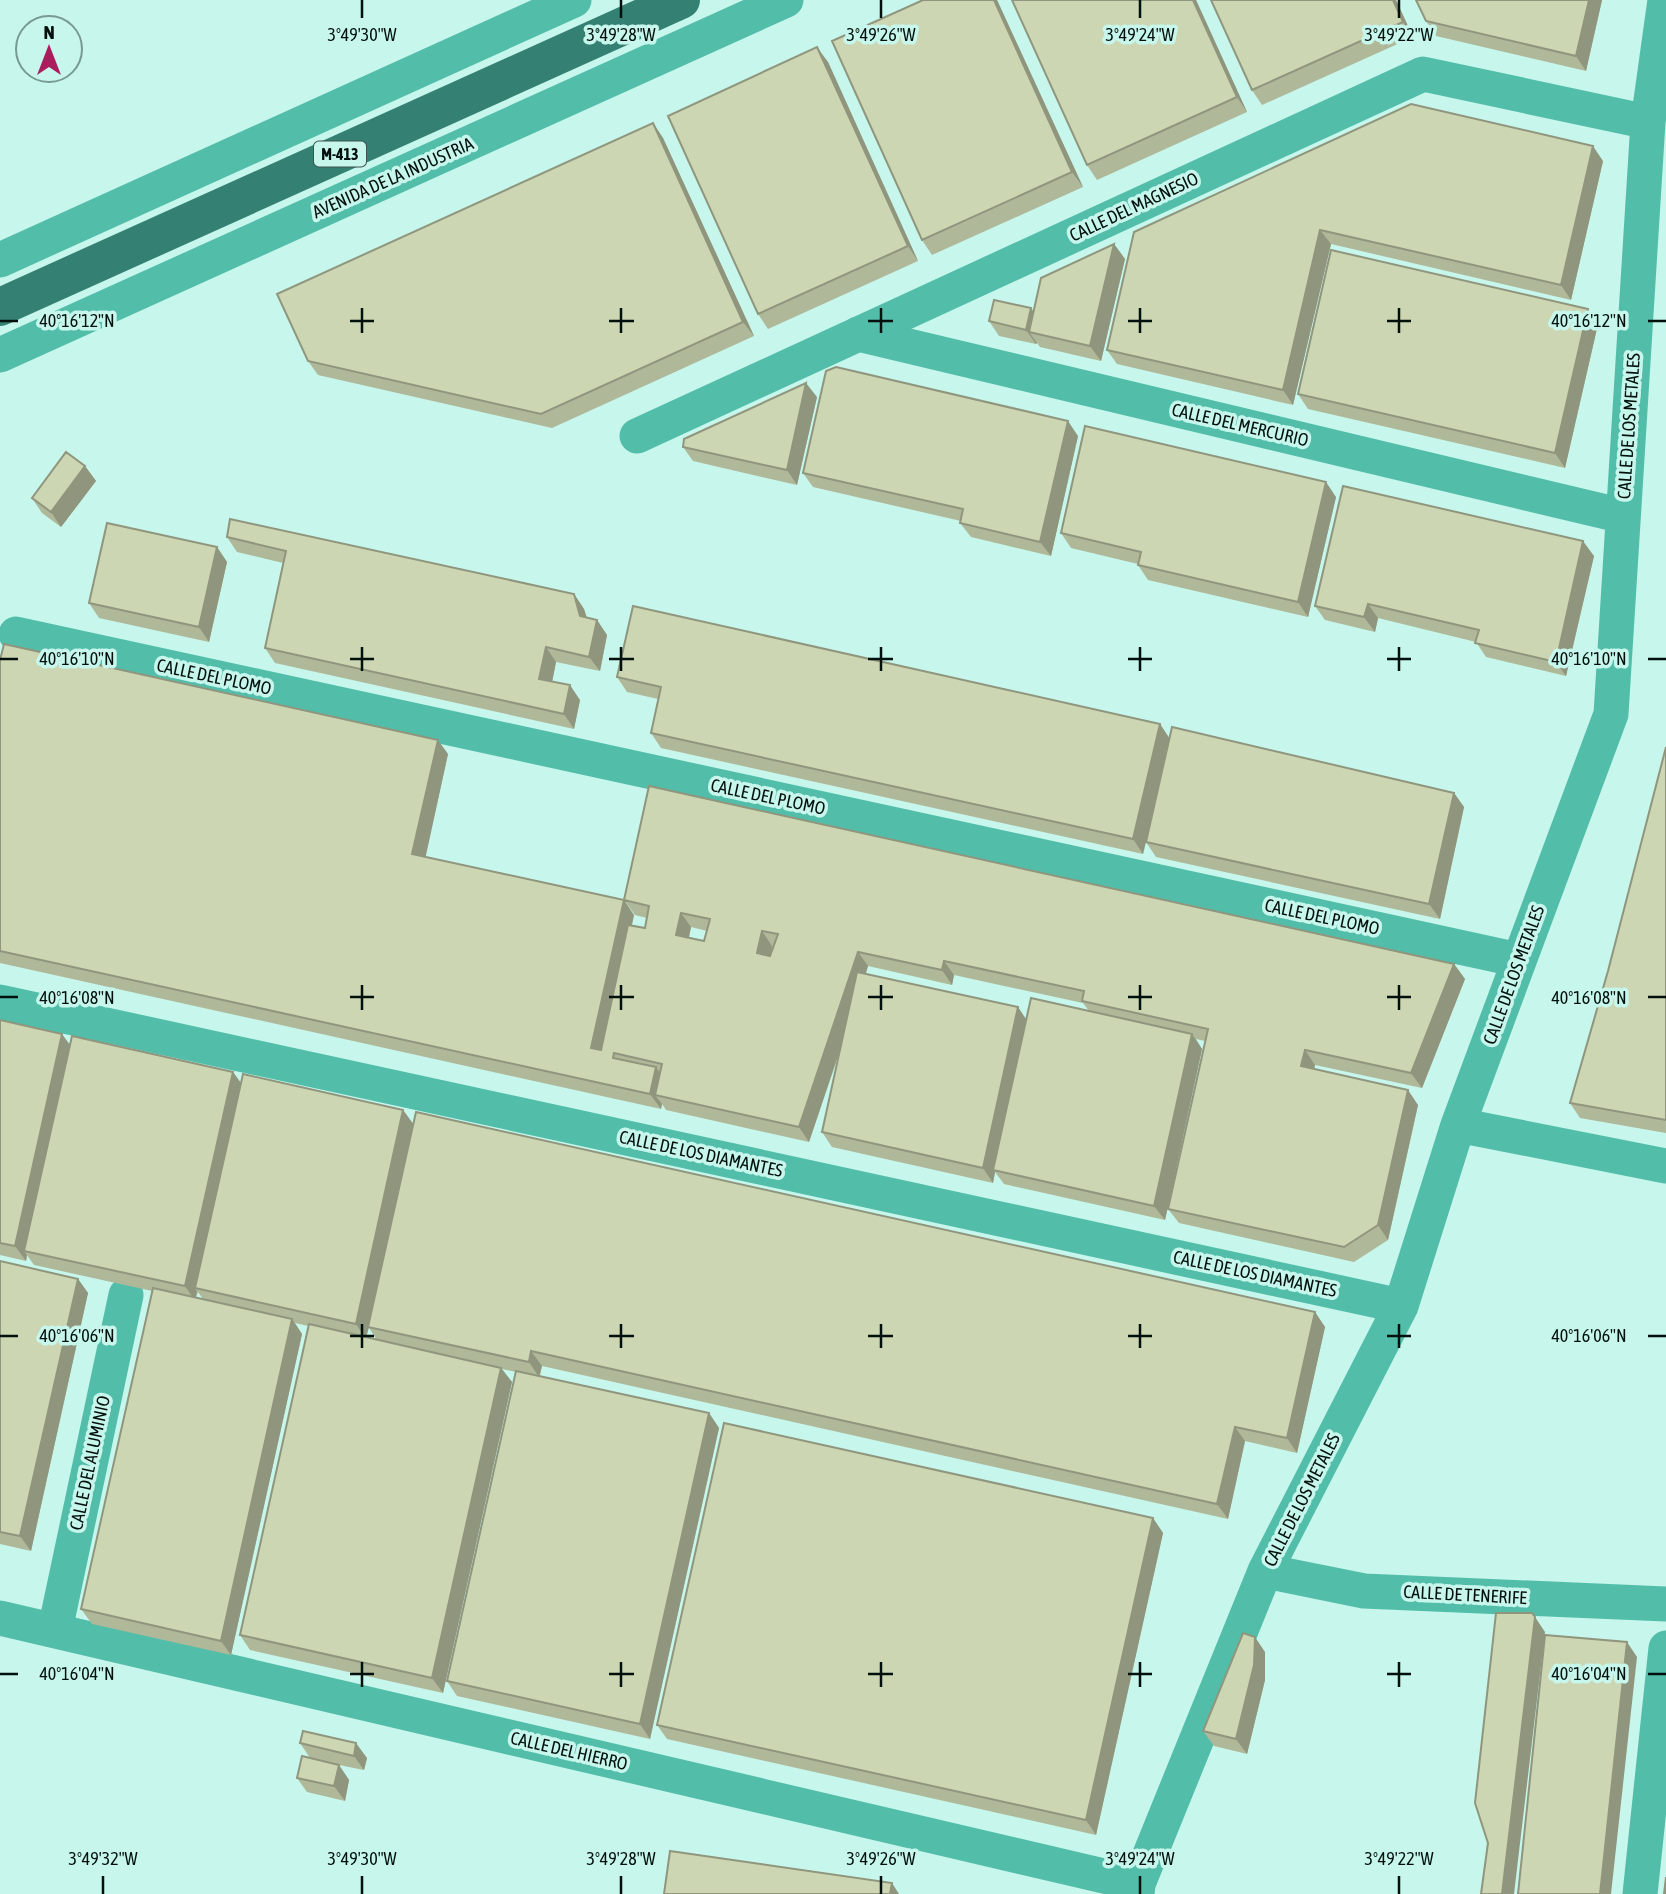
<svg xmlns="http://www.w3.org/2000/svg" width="1666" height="1894" font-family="'Asap Condensed',sans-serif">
	<rect width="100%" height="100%" fill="#c7f6ec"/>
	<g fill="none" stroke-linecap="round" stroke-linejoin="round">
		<path stroke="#52beaa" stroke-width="35" d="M0 260 574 0
			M858 334 1623 516
			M0 355 786 0
			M637 436 1423 74 1648 122
			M16 634 1519 960
			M0 1002 1401 1306
			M1458 1125 1666 1166
			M1265 1571 1364 1591 1666 1604
			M0 1618 1138 1884
			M55 1630 126 1295
			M1137 1894 1138 1884 1265 1571 1401 1306 1458 1125 1611 714 1648 122 1665 0
			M1640 1894 1666 1648"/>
		<path stroke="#348073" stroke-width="38" d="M0 307 681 0"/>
	</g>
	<path fill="#afb899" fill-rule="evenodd" d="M997 0 1083 187 932 255 922 240Z
		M1012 0H1196L1247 112 1097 180 1087 165Z
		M1396 0 1413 37 1262 105 1252 90Z
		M1416 0H1602L1586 71 1436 36 1426 21Z
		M828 62 918 261 768 329 758 314Z
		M653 123 663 138 754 336 552 428 318 375 308 361Z
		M1603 161 1571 300 1331 244 1293 405 1117 364 1107 350 1134 232Z
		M1114 244 1125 259 1101 361 1040 347 1037 343 1036 344 999 336 989 321 1031 308 1034 312Z
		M1598 324 1565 468 1308 409 1298 394Z
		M817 397 797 485 693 461 683 447Z
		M1078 436 1051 556 971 537 960 523 961 521 813 487 803 473Z
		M85 466 96 481 61 527 42 513 32 498Z
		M1336 497 1308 617 1148 580 1138 565V564L1071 548 1061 533Z
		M227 537 574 594 584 609 587 618 597 620 607 635 600 671 556 662 552 681 580 700 574 729 275 663 265 648 283 563 237 552Z
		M217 547 227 562 209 642 99 618 89 603Z
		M1594 556 1566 676 1486 657 1476 642 1378 618 1375 632 1325 620 1315 606Z
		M0 660 448 754 425 857 634 915 632 925 645 928 647 918 635 915 624 900 1454 964 1465 979 1422 1088 1315 1065 1314 1069 1418 1105 1388 1240 1354 1262 1179 1223 1168 1209 1205 1041 1196 1039 1202 1049 1165 1220 1004 1184 995 1172 993 1183 832 1147 822 1132 840 1051 809 1142 666 1110 662 1104 661 1109 0 963ZM691 927 707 931 704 941 689 938ZM868 966 952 985 954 975 1083 1003 1089 1011 1027 1019 866 974Z
		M617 677 1160 724 1169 738 1454 793 1464 807 1440 919 1156 857 1146 842 1143 854 661 748 651 733 658 699 627 692Z
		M1666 747V1133L1580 1118 1570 1103 1608 971Z
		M0 1020 70 1044 233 1072 241 1083 403 1110 413 1124 1315 1312 1325 1327 1297 1453 1245 1441 1228 1519 542 1366 540 1376 709 1413 719 1428 650 1739 457 1696 447 1681 516 1372 502 1369 512 1382 443 1693 250 1650 240 1635 308 1326 295 1323 302 1334 231 1655 92 1624 81 1609 152 1291 34 1265 27 1255 26 1261 0 1255ZM198 1292 203 1299 196 1297ZM369 1328 377 1340 366 1337Z
		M0 1261 78 1279 88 1293 31 1551 0 1544Z
		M1153 1518 1163 1533 1096 1835 667 1739 657 1725Z
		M1265 1652V1680L1247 1754 1214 1746 1203 1731Z
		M300 1743 367 1758 364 1770 339 1765 349 1780 345 1801 307 1792 297 1778 310 1758Z"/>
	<path fill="#8f967d" d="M994 0H997L1083 187 1072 172Z
		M1193 0H1196L1247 112 1237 97Z
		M1393 0H1396L1413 37 1403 22Z
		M1589 0H1602L1586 71 1576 56Z
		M817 47 828 62 918 261 908 246Z
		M653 123 663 138 754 336 743 322Z
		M1593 146 1603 161 1571 300 1561 285Z
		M1320 230 1331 244 1293 405 1283 390Z
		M1114 244 1125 259 1101 361 1090 346Z
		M1031 308 1041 323 1029 332 1037 343 1036 344 1026 330Z
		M1588 309 1598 324 1565 468 1555 453Z
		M806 383 817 397 797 485 787 470Z
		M1068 421 1078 436 1051 556 1040 542Z
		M85 466 96 481 61 527 51 512Z
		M1326 482 1336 497 1308 617 1298 602Z
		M1583 541 1594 556 1566 676 1556 662Z
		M217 547 227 562 209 642 199 627Z
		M574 594 584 609 591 631 580 616Z
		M1368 604 1378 618 1375 632 1364 617Z
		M597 620 607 635 600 671 589 657Z
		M546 647 556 662 550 693 539 679Z
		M570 685 580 700 574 729 564 714Z
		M1160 724 1170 739 1143 854 1133 839Z
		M438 740 448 754 423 869 412 854Z
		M1454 793 1464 807 1440 919 1429 904Z
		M624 900 634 915 601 1063 591 1048Z
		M681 913 691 927 686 950 676 935Z
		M762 931 772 946 768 968 757 953Z
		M858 952 868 966 809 1142 799 1127Z
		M944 961 954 975 952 985 942 970Z
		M1454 964 1465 979 1422 1088 1411 1073Z
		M1018 1007 1028 1022 993 1170 995 1172 993 1183 983 1168Z
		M62 1034 73 1049 24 1251 27 1255 26 1261 15 1246Z
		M1192 1034 1202 1049 1165 1220 1154 1206Z
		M1305 1050 1315 1065 1312 1081 1301 1066Z
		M656 1067 666 1082 655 1095 662 1104 661 1109 650 1094Z
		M233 1072 243 1086 195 1288 197 1292 195 1301 185 1286Z
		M1408 1090 1418 1105 1388 1240 1378 1225Z
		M403 1110 414 1125 366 1339 356 1324Z
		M78 1279 88 1293 31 1551 20 1536Z
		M1315 1312 1325 1327 1297 1453 1287 1438Z
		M292 1319 302 1334 231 1655 221 1641Z
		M531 1351 542 1366 539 1377 529 1362Z
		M501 1368 512 1382 443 1693 432 1678Z
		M709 1413 719 1428 650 1739 640 1724Z
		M1235 1427 1245 1441 1228 1519 1217 1504Z
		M1153 1518 1163 1533 1096 1835 1086 1820Z
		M1535 1617 1545 1632 1514 1894H1502Z
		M1255 1637 1265 1652V1680L1247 1754 1236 1739Z
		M1627 1642 1637 1657 1611 1894H1600Z
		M356 1743 367 1758 364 1770 354 1756Z
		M339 1765 349 1780 345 1801 334 1786Z
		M892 1883 899 1894H890Z"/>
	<path fill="#ccd6b2" stroke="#8f967d" stroke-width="2" fill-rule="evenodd" d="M923 0H994L1072 172 922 240 832 41Z
		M1012 0H1193L1237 97 1087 165Z
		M1211 0H1393L1403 22 1252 90Z
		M1416 0H1589L1576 56 1426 21Z
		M817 47 908 246 758 314 668 116Z
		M1411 104 1593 146 1561 285 1320 230 1283 390 1107 350 1134 232Z
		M653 123 743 322 541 414 308 361 277 294Z
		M1114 244 1090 346 1029 332 1041 278Z
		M1331 250 1588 309 1555 453 1298 394Z
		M994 300 1031 308 1026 330 989 321Z
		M836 367 1068 421 1040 542 960 523 963 509 803 473 826 371Z
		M806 383 787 470 683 447 684 439Z
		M1085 426 1326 482 1298 602 1138 565 1141 552 1061 533Z
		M66 452 85 466 51 512 32 498Z
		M1343 486 1583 541 1556 662 1475 643 1479 630 1368 604 1364 617 1315 606Z
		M230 519 574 594 580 616 597 620 589 657 546 647 539 679 570 685 564 714 265 648 286 551 227 537Z
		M107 523 217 547 199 627 89 603Z
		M633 606 1160 724 1133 839 651 733 661 687 617 677Z
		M4 644 438 740 412 854 624 900 591 1048 601 1050 628 925 645 928 649 906 624 900 649 786 1454 964 1411 1073 1305 1050 1301 1066 1408 1090 1378 1225 1344 1247 1168 1209 1208 1029 1082 1001 1084 991 944 961 942 970 858 952 799 1127 655 1095 662 1064 614 1053 613 1058 656 1067 650 1094 0 951V660ZM681 913 710 919 704 941 676 935ZM762 931 778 934 770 956 757 953Z
		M1172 727 1454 793 1429 904 1146 842Z
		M1666 747V1120L1570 1103 1608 971Z
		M857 972 1018 1007 983 1168 822 1132Z
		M1031 998 1192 1034 1154 1206 993 1170Z
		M0 1020 62 1034 15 1246 0 1243Z
		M72 1036 233 1072 185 1286 24 1251Z
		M243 1074 403 1110 356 1324 195 1288Z
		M416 1112 1315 1312 1287 1438 1235 1427 1217 1504 531 1351 529 1362 368 1327Z
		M0 1261 78 1279 20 1536 0 1532Z
		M153 1288 292 1319 221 1641 81 1609Z
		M309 1324 501 1368 432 1678 240 1635Z
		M516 1371 709 1413 640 1724 447 1681Z
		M724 1423 1153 1518 1086 1820 657 1725Z
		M1496 1613H1532L1535 1617 1502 1894H1481L1488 1843 1475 1803Z
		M1243 1633 1255 1637 1254 1665 1236 1739 1203 1731Z
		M1545 1635 1627 1642 1600 1894H1518Z
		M303 1731 356 1743 354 1756 300 1743Z
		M302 1756 339 1765 334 1786 297 1778Z
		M670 1851 892 1883 890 1894H664Z
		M1666 1877V1894H1664Z"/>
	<path fill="none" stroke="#02100d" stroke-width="2.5" d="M362 0V18M621 0V18M881 0V18M1140 0V18M1399 0V18M362 308V333M621 308V333M881 308V333M1140 308V333M1399 308V333M0 321H18M350 321H374M609 321H634M868 321H893M1128 321H1152M1387 321H1411M1648 321H1666M362 647V671M621 647V671M881 647V671M1140 647V671M1399 647V671M0 659H18M350 659H374M609 659H634M868 659H893M1128 659H1152M1387 659H1411M1648 659H1666M362 985V1010M621 985V1010M881 985V1010M1140 985V1010M1399 985V1010M0 997H18M350 997H374M609 997H634M868 997H893M1128 997H1152M1387 997H1411M1648 997H1666M362 1324V1348M621 1324V1348M881 1324V1348M1140 1324V1348M1399 1324V1348M0 1336H18M350 1336H374M609 1336H634M868 1336H893M1128 1336H1152M1387 1336H1411M1648 1336H1666M362 1662V1687M621 1662V1687M881 1662V1687M1140 1662V1687M1399 1662V1687M0 1674H18M350 1674H374M609 1674H634M868 1674H893M1128 1674H1152M1387 1674H1411M1648 1674H1666M103 1876V1894M362 1876V1894M621 1876V1894M881 1876V1894M1140 1876V1894M1399 1876V1894"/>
	<g text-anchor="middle" stroke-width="7" stroke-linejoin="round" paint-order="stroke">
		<rect fill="#c7f6ec" stroke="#3d5550" stroke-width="2" x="314" y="141.5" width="52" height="25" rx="5"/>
		<g font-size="16" font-weight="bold" fill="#02100d">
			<text x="340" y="160">M-413</text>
		</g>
		<g font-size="18" fill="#02100d" stroke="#c7f6ec">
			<text transform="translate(393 178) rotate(-24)" y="6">AVENIDA DE LA INDUSTRIA</text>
			<text transform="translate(1134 207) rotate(-25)" y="6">CALLE DEL MAGNESIO</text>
			<text transform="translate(1240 425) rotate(13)" y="6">CALLE DEL MERCURIO</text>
			<text transform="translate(1629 426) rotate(-86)" y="6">CALLE DE LOS METALES</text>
			<text transform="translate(214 677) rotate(12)" y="6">CALLE DEL PLOMO</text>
			<text transform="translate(768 797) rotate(12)" y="6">CALLE DEL PLOMO</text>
			<text transform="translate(1322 917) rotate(12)" y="6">CALLE DEL PLOMO</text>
			<text transform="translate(1514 975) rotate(-70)" y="6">CALLE DE LOS METALES</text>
			<text transform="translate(701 1154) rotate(12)" y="6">CALLE DE LOS DIAMANTES</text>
			<text transform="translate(1255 1274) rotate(12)" y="6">CALLE DE LOS DIAMANTES</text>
			<text transform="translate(90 1463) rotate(-78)" y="6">CALLE DEL ALUMINIO</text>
			<text transform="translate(1302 1500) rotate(-63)" y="6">CALLE DE LOS METALES</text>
			<text transform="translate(1465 1595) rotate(3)" y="6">CALLE DE TENERIFE</text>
			<text transform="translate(569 1751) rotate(13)" y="6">CALLE DEL HIERRO</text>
		</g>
	</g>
	<g font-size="18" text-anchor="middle" fill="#02100d" stroke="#c7f6ec" stroke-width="7" stroke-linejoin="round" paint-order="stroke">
		<text x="362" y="41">3°49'30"W</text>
		<text x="621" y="41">3°49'28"W</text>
		<text x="881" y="41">3°49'26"W</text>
		<text x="1140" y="41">3°49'24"W</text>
		<text x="1399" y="41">3°49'22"W</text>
		<text x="77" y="327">40°16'12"N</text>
		<text x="1589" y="327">40°16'12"N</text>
		<text x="77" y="665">40°16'10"N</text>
		<text x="1589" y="665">40°16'10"N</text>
		<text x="77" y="1004">40°16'08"N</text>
		<text x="1589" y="1004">40°16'08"N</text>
		<text x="77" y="1342">40°16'06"N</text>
		<text x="1589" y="1342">40°16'06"N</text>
		<text x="77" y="1680">40°16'04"N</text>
		<text x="1589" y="1680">40°16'04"N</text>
		<text x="103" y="1865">3°49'32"W</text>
		<text x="362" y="1865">3°49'30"W</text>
		<text x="621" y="1865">3°49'28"W</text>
		<text x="881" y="1865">3°49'26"W</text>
		<text x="1140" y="1865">3°49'24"W</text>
		<text x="1399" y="1865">3°49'22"W</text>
	</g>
	<g transform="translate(49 49)"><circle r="33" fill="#c7f6ec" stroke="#789a93" stroke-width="2"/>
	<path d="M0-5L12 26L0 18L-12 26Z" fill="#aa1d5d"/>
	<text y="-10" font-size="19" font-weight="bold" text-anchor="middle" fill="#02100d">N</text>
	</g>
</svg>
